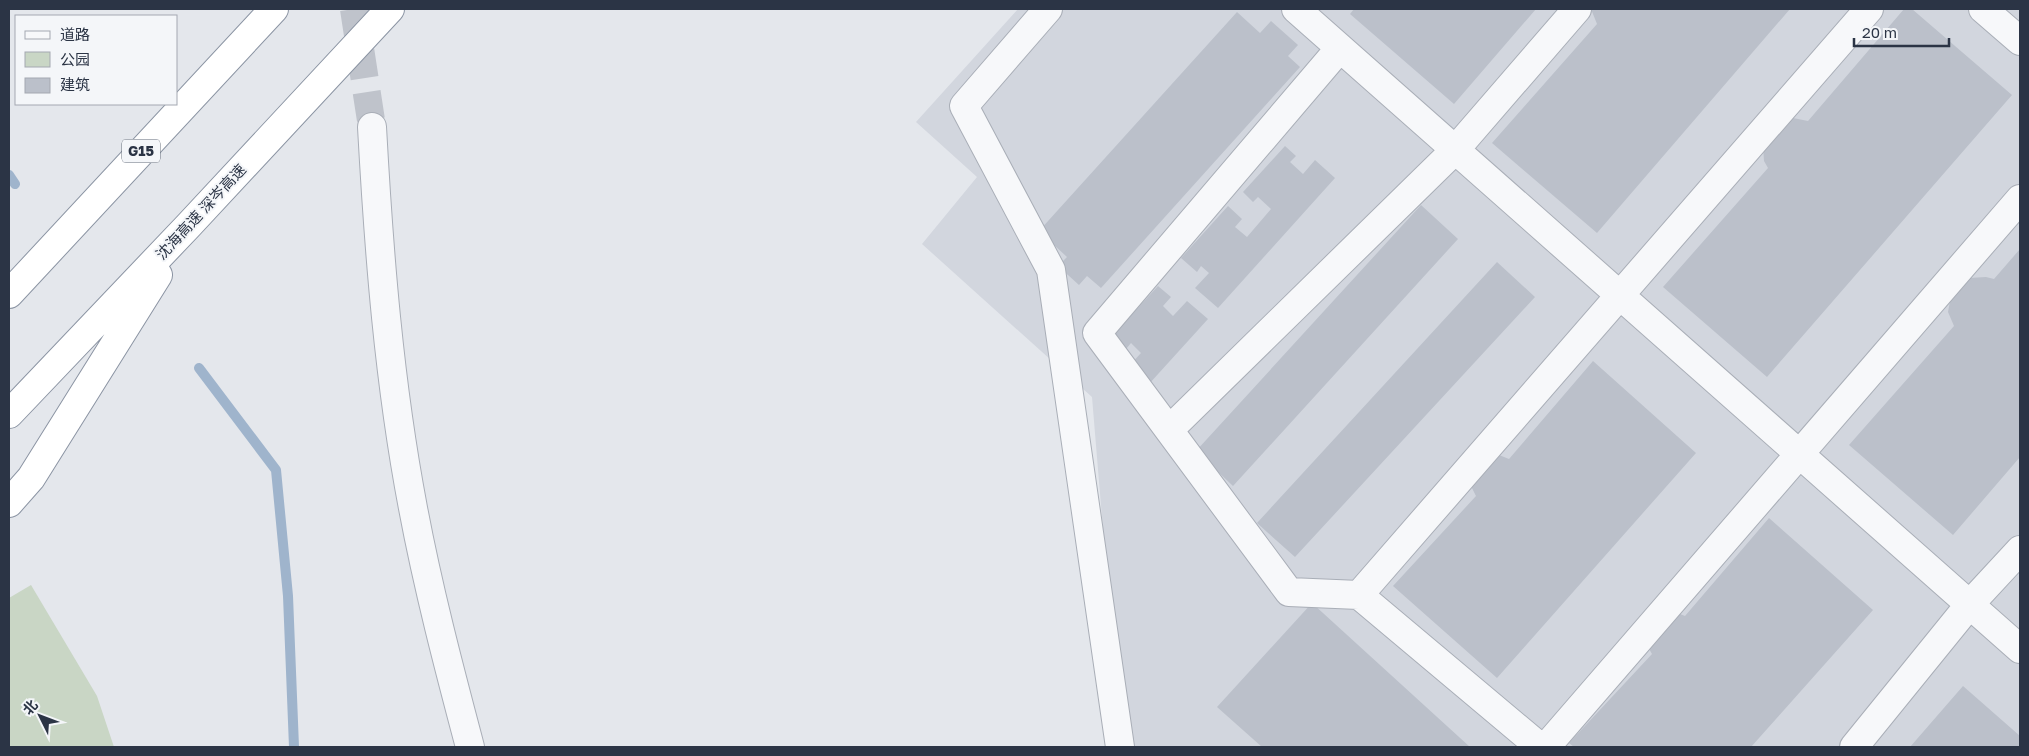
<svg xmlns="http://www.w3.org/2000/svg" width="2029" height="756" font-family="'Golos Text','Noto Sans SC',sans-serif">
	<rect width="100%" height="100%" fill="#e4e7ec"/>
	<path fill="#d2d6de" d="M1018 9H2020V747H1121L1092 397 922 244 977 177 916 122Z"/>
	<path fill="#c9d6c5" d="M31 585 97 696 114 747H9V598Z"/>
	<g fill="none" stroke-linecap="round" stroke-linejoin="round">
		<path stroke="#9fb4cc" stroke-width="10" d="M9 175 15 184
			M199 368 276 470 288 596 294 747"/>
	</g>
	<path fill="#bbc0ca" d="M1354 9H1536L1454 104 1350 14Z
		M1591 9H1790L1597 233 1492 143 1597 24Z
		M1904 9H1912L2012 95 1767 377 1663 287 1768 168 1764 161 1763 146 1784 120 1793 118 1808 121Z
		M1237 12 1260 33 1271 21 1298 45 1288 56 1300 67 1101 288 1087 276 1079 285 1058 266 1067 257 1039 231Z
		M1285 146 1296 156 1290 162 1303 174 1315 160 1335 178 1218 308 1195 288 1209 273 1201 266 1197 272 1181 258 1228 206 1242 219 1235 227 1247 237 1271 209 1258 197 1253 202 1243 192Z
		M1421 205 1458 239 1233 486 1196 451Z
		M2020 249V457L1953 535 1849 445 1954 326 1948 312 1951 296 1969 278 1986 277 1994 279Z
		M1497 262 1535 297 1295 557 1257 523Z
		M1158 286 1171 297 1163 306 1173 316 1187 301 1208 319 1149 384 1129 366 1141 353 1131 343 1126 349 1112 336Z
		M1593 361 1696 453 1497 678 1393 586 1476 496 1470 484 1491 456 1499 455 1509 459Z
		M1769 518 1873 610 1751 747H1574L1569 743 1652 654 1648 647 1675 612 1685 616Z
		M1312 603 1470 747H1262L1217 707Z
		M1963 686 2020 736V747H1910Z"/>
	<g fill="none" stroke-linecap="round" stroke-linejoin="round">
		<path stroke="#bfc3cb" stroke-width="28" stroke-dasharray="28 14" stroke-linecap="butt" d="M354 9 372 127"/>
		<g stroke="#a9aeb7" stroke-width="30">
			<path id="minor" d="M1048 9 964 106 1051 270 1120 747
				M1296 9 2020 649
				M1983 9 2020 41
				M1340 48 1097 333 1289 592 1359 595
				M372 127C379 255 389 382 413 508 428 588 449 668 470 747
				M1169 430 1455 150 1577 9
				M1540 747 1359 595 1869 9
				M1546 747 2020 199
				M1854 747 1970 604 2020 550"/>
		</g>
		<g stroke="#8b94a3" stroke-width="30">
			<path id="highway" d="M9 294 274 9
				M9 414 189 225 390 9
				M9 503 31 478 158 275"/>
		</g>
		<use href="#minor" stroke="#f7f8fa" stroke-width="28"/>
		<use href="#highway" stroke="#fff" stroke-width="28"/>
	</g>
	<g text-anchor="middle" stroke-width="4" stroke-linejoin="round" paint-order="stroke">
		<rect fill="#f4f6f9" stroke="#676e7b" stroke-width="1" x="122" y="139.5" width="38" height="23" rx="4"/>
		<g font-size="14" font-weight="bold" fill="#2b3445">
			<text x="141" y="156">G15</text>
		</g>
		<g font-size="15" fill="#2b3445" stroke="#f4f6f9">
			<text transform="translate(201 212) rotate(-47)" y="5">沈海高速 深岑高速</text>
		</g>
	</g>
	<rect width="2029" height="756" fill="none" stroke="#2b3445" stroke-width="20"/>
	<rect x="15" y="15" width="162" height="90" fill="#f4f6f9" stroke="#a4a8b1"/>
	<rect x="25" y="31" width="25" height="8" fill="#f7f8fa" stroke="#a4a8b1"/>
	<text x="60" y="40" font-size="15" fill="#2b3445">道路</text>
	<rect x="25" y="52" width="25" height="15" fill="#c9d6c5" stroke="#a4a8b1"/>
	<text x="60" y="65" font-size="15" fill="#2b3445">公园</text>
	<rect x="25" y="78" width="25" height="15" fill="#bbc0ca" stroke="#a4a8b1"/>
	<text x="60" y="90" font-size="15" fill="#2b3445">建筑</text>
	<g transform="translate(40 716) rotate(312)" stroke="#f4f6f9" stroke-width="4" paint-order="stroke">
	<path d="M0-4L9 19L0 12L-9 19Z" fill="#2b3445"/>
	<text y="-8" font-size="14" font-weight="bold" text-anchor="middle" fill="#2b3445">北</text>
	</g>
	<path d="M1854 38v8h95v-8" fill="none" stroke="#2b3445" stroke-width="2.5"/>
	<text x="1862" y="38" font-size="15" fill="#2b3445" stroke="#f4f6f9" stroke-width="4" paint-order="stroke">20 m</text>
</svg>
